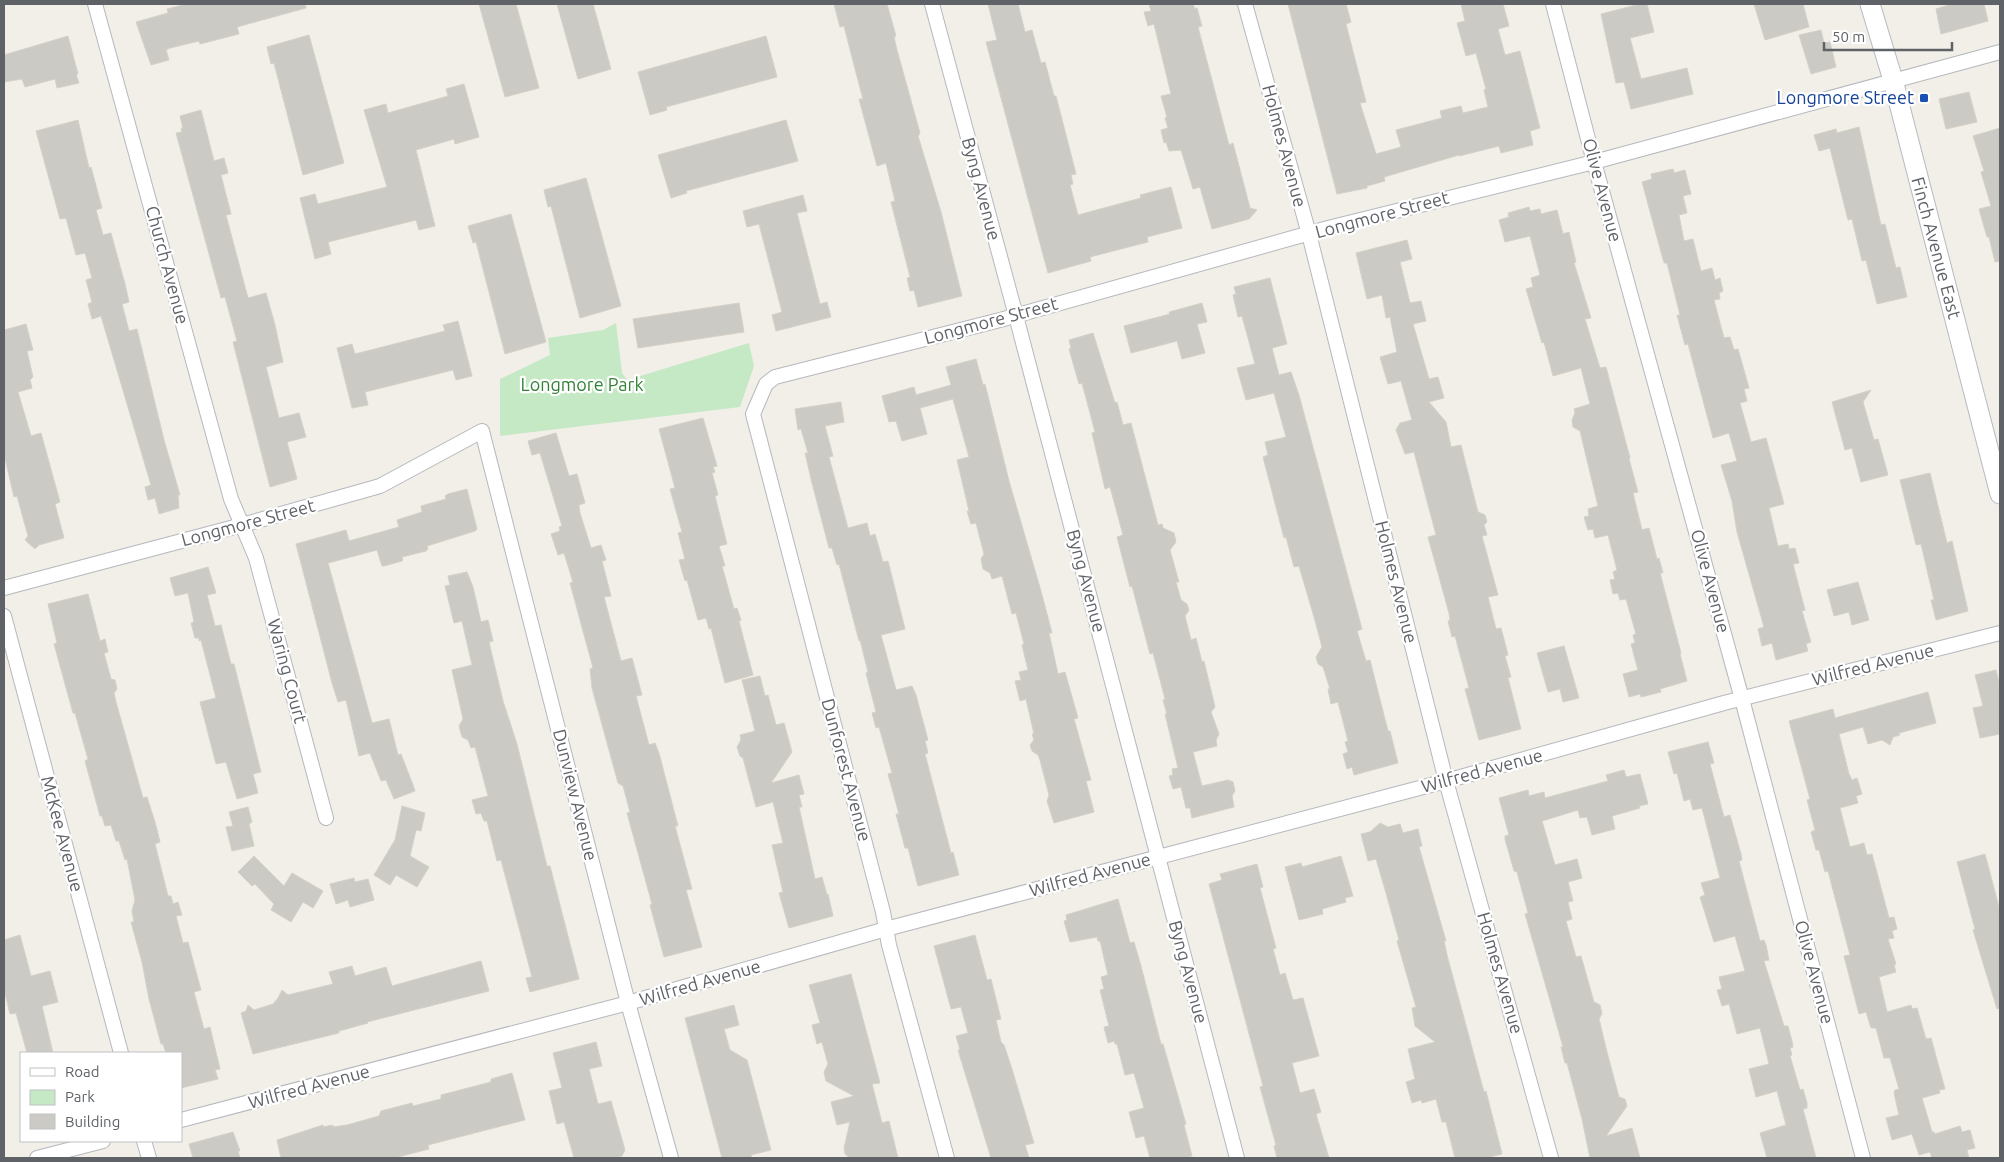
<svg xmlns="http://www.w3.org/2000/svg" width="2004" height="1162" font-family="Ubuntu,sans-serif">
	<rect width="100%" height="100%" fill="#f1efe8"/>
	<path fill="#c5e8c5" d="M616 323 622 373 627 380 749 343 754 366 740 407 500 436V379L550 355 548 338 603 330Z"/>
	<path fill="#cccac5" stroke="#d6d1c6" d="M187 4H305L306 8 237 27 239 34 200 44 199 41 170 48 166 50 169 60 151 65 136 22 168 13 167 9Z
		M479 4H516L539 88 505 97Z
		M557 4H593L611 69 578 79Z
		M834 4H887L896 36 894 37 897 50 920 133 918 136 941 212 962 296 918 307 914 290 910 291 907 278 910 277 891 202 895 201 886 163 877 166 859 99H863L854 65 844 26 840 27Z
		M988 4H1018L1025 32 1032 30 1041 63 1045 62 1054 96H1056L1076 174 1071 175 1073 184 1070 185 1078 215 1141 198 1140 195 1171 187 1182 228 1147 237 1148 242 1090 257 1091 261 1048 273 986 42 997 40Z
		M1149 4H1193L1195 9 1197 8 1202 26 1198 27 1229 145 1233 143 1250 208 1257 210 1249 219 1212 229 1200 187 1193 189 1181 150 1169 151 1166 142 1164 143 1161 130 1168 128 1165 118 1167 117 1161 96 1171 94 1154 24 1148 26 1144 12 1151 11Z
		M1288 4H1346L1351 22 1346 24 1366 102 1360 103 1376 154 1401 147 1396 130 1442 118 1440 111 1461 106 1463 113 1488 107 1484 90 1486 89 1476 53 1466 56 1457 23 1465 21 1461 4H1503L1509 26 1498 29 1505 55 1520 51 1540 128 1530 131 1533 145 1501 153 1499 146 1459 156V155L1384 177 1385 181 1367 186V188L1337 194Z
		M1640 4H1647L1654 32 1630 38 1641 79 1687 68 1693 94 1631 109 1624 82 1616 83 1601 14Z
		M1754 4H1803L1809 27 1765 40Z
		M1952 4H1984L1988 21 1941 34 1936 9Z
		M1821 30 1824 43 1830 42 1836 67 1811 74 1799 35Z
		M309 35 344 163 303 175 274 63 271 64 267 47Z
		M68 36 78 74H76L79 83 57 88 55 79 25 87 22 79 4 82V55Z
		M766 36 777 77 666 107 667 110 650 115 638 72Z
		M464 84 479 137 455 144 454 139 416 150 435 226 419 230 416 220 328 242 331 254 315 259 300 198 315 194 318 204 387 187 364 110 386 104 388 113 448 96 446 89Z
		M1969 92 1977 122 1946 129 1939 99Z
		M201 110 214 161 224 158 228 173 221 175 231 214 226 215 248 298 266 293 275 325 283 362 266 367 279 418 299 413 306 437 287 442 297 479 270 487 233 342 237 341 225 297 221 298 176 133 182 132 181 128H183L180 116Z
		M78 120 89 168 91 167 102 208 96 210 103 235 111 233 125 284 129 302 122 304 129 331 137 329 164 440 180 495H178L179 508 159 514 155 498 148 500 145 487 151 485 101 316 92 319 88 304 92 302 86 280 92 278 85 253 76 255 66 218 60 219 36 131Z
		M786 120 798 161 686 191 687 193 671 198 658 155Z
		M1859 127 1881 225 1885 224 1896 268 1900 267 1907 297 1877 304 1866 260 1862 261 1852 219 1848 220 1830 148 1819 151 1814 135 1836 129 1837 133Z
		M2000 128V261L1995 262 1989 237H1987L1979 209 1991 206 1981 172 1984 171 1973 136Z
		M1673 169 1674 173 1685 170 1691 194 1683 196 1687 213 1679 215 1684 241 1693 239 1701 271 1712 268 1715 280 1720 278 1723 291 1719 293 1720 299 1714 300 1724 338 1730 337 1734 350 1738 349 1749 388 1744 389 1747 401 1740 403 1751 442 1766 438 1784 504 1769 508 1778 546 1788 544 1789 549 1795 548 1799 563 1793 564 1805 610 1802 611 1811 642 1806 644 1808 651 1776 660 1772 643 1762 646 1758 629 1764 627 1737 532 1732 501 1721 465 1737 461 1729 433 1713 438 1688 344 1685 345 1677 315H1680L1667 263H1664L1642 182 1652 179 1651 174Z
		M586 178 621 306 580 318 551 206 548 207 544 190Z
		M803 195 807 211 797 213 820 304 827 302 831 317 776 331 772 315 782 312 759 224 747 227 743 211Z
		M1529 207 1530 211 1540 209 1541 214 1557 210 1563 234 1569 232 1576 262 1574 263 1591 318 1585 319 1600 368 1606 367 1630 458 1629 459 1638 492 1633 493 1642 530 1649 528 1657 559 1659 558 1663 573H1660L1681 653 1680 654 1687 681 1660 689 1661 692 1641 697 1640 694 1629 697 1623 674 1638 670 1631 644 1635 643 1633 635 1636 634 1626 599 1620 600 1618 593 1613 594 1610 580 1615 579 1613 572 1617 570 1608 535 1595 538 1593 529 1588 530 1584 517 1589 516 1588 509 1598 506 1580 431 1573 427 1572 420 1575 413 1574 409 1590 404 1581 368 1553 376 1544 342 1542 343 1526 289 1533 287 1531 278 1540 275 1530 236 1505 242 1499 220 1509 217 1508 213Z
		M511 214 546 342 505 354 476 242 473 243 468 226Z
		M1407 240 1412 259 1400 262 1410 303 1421 301 1426 321 1413 324 1429 379 1438 377 1444 398 1429 402 1446 422 1451 447 1461 445 1478 512 1485 515 1487 522 1484 525 1487 535 1482 536 1498 595 1488 597 1496 629 1501 628 1506 647 1508 655 1505 656 1511 677 1508 678 1521 729 1479 740 1465 689 1469 688 1455 636 1452 637 1448 621 1450 620 1449 613 1428 537 1436 535 1414 452 1405 454 1396 430 1400 423 1412 420 1401 381 1388 384 1380 357 1397 352 1390 317 1386 318 1382 295 1367 299 1356 253Z
		M1270 278 1287 344 1272 348 1279 375 1291 372 1299 395 1362 629 1357 631 1366 661 1370 660 1388 731H1390L1398 763 1354 775 1352 767 1347 769 1343 754 1348 752 1345 742 1348 741 1338 702 1331 704 1328 689H1330L1323 667 1318 664 1316 657 1322 647 1314 617 1299 566 1294 567 1286 537 1284 538 1263 457 1268 455 1265 442 1286 437 1274 393 1246 400 1237 368 1255 364 1242 316 1238 317 1233 295 1236 294 1234 287Z
		M739 303 744 332 638 348 633 319Z
		M1202 303 1207 322 1197 324 1205 353 1182 359 1177 341 1131 353 1124 326 1170 314 1169 312Z
		M458 321 472 376 456 380 453 370 365 392 368 405 352 408 337 348 352 344 355 354 445 331 443 325Z
		M26 324 33 350 27 351 33 377 30 380 32 388 18 392 31 436 41 433 60 502 55 504 64 538 39 545 35 549 25 540 28 536 17 496 14 497 4 454V330Z
		M1093 333 1115 403 1117 402 1123 425 1131 423 1158 525 1162 524 1163 528 1174 533 1176 542 1170 550 1179 582H1176L1181 600 1187 604 1189 610 1185 616 1191 640 1196 638 1202 662 1204 661 1215 707 1211 712 1219 734 1216 740 1217 746 1193 752 1202 786 1228 780 1233 782 1235 791 1232 796 1234 807 1192 818 1190 808H1186L1181 787 1173 789 1169 776 1173 775 1172 769 1178 768 1165 714H1167L1163 700 1165 699 1153 653 1150 654 1132 586 1130 587 1117 537 1123 535 1110 487 1105 489 1092 433 1095 432 1082 383 1079 384 1069 349 1071 348 1069 340Z
		M976 359 983 385 985 384 1009 481 1041 591 1052 633H1049L1058 674 1065 672 1078 718 1074 719 1091 780 1086 781 1094 812 1054 823 1047 801 1049 795 1040 760 1038 755 1032 751 1030 745 1034 740 1032 734H1034L1026 699 1020 701 1015 681 1021 680 1019 672 1028 670 1022 645 1024 644 1016 613 1012 614 1002 576 992 579 990 573 983 569 981 559 984 554 976 523 971 524 967 511H969L957 460 969 457 953 399 920 408 927 434 902 441 896 421 889 422 882 396 914 387 916 395 951 385 946 367Z
		M1871 390 1863 402 1874 440 1878 439 1888 475 1861 482 1852 448 1845 450 1832 402Z
		M841 402 844 422 825 426 833 456 829 457 848 528 867 523 870 536 875 534 883 562 888 561 905 629 881 635 896 690 912 686 916 695 928 740 925 741 928 753 925 754 951 853 953 852 959 875 918 886 908 848H905L896 814H899L888 774 892 773 879 727 876 728 872 713 876 712 866 673 868 672 860 640 859 641 839 564 837 565 832 548H829L812 483 805 453H808L801 429 798 430 795 409Z
		M703 418 717 466 713 467 715 472 712 473 718 495 715 496 727 544 719 546 725 566H722L734 609 737 608 741 620 739 621 753 675 725 683 711 628 709 629 706 618 698 620 687 580 685 581 679 560 685 559 678 533 682 532 670 489 675 488 659 429Z
		M556 433 569 476 577 474 585 503 579 505 580 513 591 548 601 545 606 560 602 561 611 596 604 597 621 661 632 658 642 695 636 696 649 745 655 743 659 753 678 826H675L692 889 686 890 702 947 664 957 650 905 652 904 627 813 630 812 623 786 618 783 592 688 590 669 593 668 570 583 573 582 564 553 558 555 551 534 560 531 559 527 562 526 540 453 532 455 528 441Z
		M1930 473 1947 543 1952 541 1968 611 1936 620 1931 600H1934L1921 544 1916 545 1900 480Z
		M467 489 477 529 475 531 427 546 428 549 426 551 402 557 403 560 402 561 384 566H382L377 550 328 563 372 723 389 719 398 755 401 754 413 785 415 791 394 799 386 780 381 781 370 753 359 756 346 700 338 702 332 683 296 544 346 530 349 541 399 527 397 520 422 512 421 506 446 499 445 496 448 494Z
		M208 567 216 593 207 595 215 626 221 625 231 664H234L261 772 253 774 258 793 237 799 226 762 216 764 200 702 216 698 201 640 199 641V638H195L191 623 194 622 188 593 175 596 170 578Z
		M467 572 473 587 481 622 488 620 493 641 489 642 503 701 517 744 547 866H550L579 979 530 992 526 978 532 977 501 860 497 861 487 821H484L481 813 476 814 472 800 488 796 475 747 471 748 468 740 462 737 459 726 463 719 452 670 472 665 462 621 454 623 445 586 450 585 448 576Z
		M1858 582 1869 620 1852 625 1849 612 1834 616 1827 590Z
		M88 594 100 641 105 639 108 652 104 653 111 679 115 680 117 689 114 693 116 702 143 798 147 797 155 822 160 842 155 844 168 896H171L173 904 178 902 182 915 176 916 183 943 188 942 201 990 194 992 204 1029 210 1027 220 1069 215 1070 218 1079 181 1088V1053H166L163 1044H161L149 999 142 962 131 922H134L132 911 135 900 127 859 125 860 119 841H116L111 825 105 826 102 816H100L85 761 88 759 75 713H73L54 644 57 643 48 604Z
		M1564 646 1579 698 1563 702 1560 689 1548 692 1537 653Z
		M1996 670 2000 686V734L1980 738 1973 708 1983 706 1975 675Z
		M760 676 765 696 768 695 776 725 784 723 792 752 771 783 799 775 804 794 799 795 802 807H799L815 879 822 877 827 895 828 894 833 916 789 928 779 893 783 892 772 845 783 843 773 802 756 807 743 758 740 756 737 747 741 740 740 735 755 731 742 680Z
		M1928 692 1936 723 1899 733 1900 735 1893 737 1890 745 1882 740 1868 744 1863 727 1839 734 1849 774 1852 780 1857 778 1862 794 1856 796 1858 803 1840 808 1850 847 1864 843 1867 855 1872 854 1889 918 1894 917 1897 929 1892 931 1894 938 1888 939 1896 964 1894 965 1896 972 1879 977 1887 1012 1911 1005 1912 1009 1917 1008 1926 1039 1931 1038 1945 1089 1939 1090 1940 1093 1922 1098 1932 1132H1934L1935 1134 1960 1126 1962 1132 1970 1130 1975 1148 1967 1150 1969 1158H1932L1930 1152 1919 1155 1912 1134 1892 1140 1886 1118 1899 1115 1894 1093 1895 1090 1899 1089 1890 1058H1884L1876 1028H1871L1866 1012 1859 1014 1844 956 1850 955 1828 871 1825 872 1819 850H1816L1811 832 1815 830 1807 800 1810 799 1789 721 1833 709 1835 718Z
		M1708 742 1714 763 1710 764 1724 817 1730 815 1741 854 1742 860 1739 861 1760 941 1764 940 1766 945 1769 960 1764 961 1784 1026H1788L1792 1041 1793 1047 1790 1048 1792 1055 1790 1056 1800 1090 1803 1089 1807 1103V1108L1803 1109 1816 1158H1767L1760 1133 1786 1125 1777 1091 1756 1097 1749 1069 1769 1064 1760 1028 1737 1034 1729 1004 1722 1006 1717 990 1722 989 1719 977 1745 971 1735 936 1714 942 1700 897 1705 895 1701 883 1720 878 1702 808 1693 810 1690 799 1684 801 1677 773 1674 774 1668 752Z
		M1624 770 1626 777 1640 774 1648 804 1639 806 1640 808 1612 816 1615 829 1592 835 1587 817 1580 818 1578 810 1542 821 1555 865 1577 859 1582 878 1568 882 1573 901 1568 902 1572 919 1566 921 1576 957 1581 956 1594 1002 1600 1005 1602 1014 1599 1019 1607 1052 1619 1097 1625 1099 1627 1106 1606 1136 1632 1128 1640 1158H1590L1582 1119 1567 1063H1565L1561 1047H1563L1549 997 1525 914 1528 913 1517 872 1514 871 1505 839V836L1509 835 1499 798 1528 790 1529 796 1544 792 1545 798 1608 781 1606 775Z
		M402 806 425 813 421 831 416 830 410 856 429 867 417 887 396 875 390 885 374 875 395 840Z
		M248 807 252 822 249 824 254 846 232 851 226 827 233 826 229 812Z
		M1380 823 1388 827 1400 824 1403 833 1418 829 1422 846 1419 847 1446 941H1444L1447 955 1484 1092 1486 1091 1502 1154 1485 1158H1455L1446 1122H1442L1436 1099 1422 1103 1421 1100 1412 1103 1406 1082 1415 1079 1408 1049 1435 1042 1415 1026 1412 1008 1416 1007 1397 941 1399 940 1384 886 1376 859 1368 861 1361 834 1370 832Z
		M1985 854 2000 911V1008L1997 1009 1973 930 1975 929 1957 862Z
		M254 856 284 886 292 873 323 891 313 908 303 902 291 922 271 910 274 904 255 884 252 886 238 872Z
		M1341 856 1353 896 1345 898 1346 902 1322 909 1323 914 1299 920 1285 867 1301 863 1302 867Z
		M1257 864 1263 887 1260 888 1276 948 1273 949 1280 975 1285 973 1293 1000 1303 998 1319 1056 1292 1063 1300 1093 1314 1089 1321 1112 1316 1114 1329 1158H1277L1274 1146 1276 1145 1260 1087 1263 1086 1209 884 1222 880 1220 874Z
		M354 878 355 882 368 879 374 900 350 907 348 900 336 904 330 884Z
		M1118 899 1130 943 1134 942 1141 966 1161 1044H1163L1186 1124 1184 1125 1192 1156 1183 1158H1150L1144 1136 1136 1138 1129 1112 1144 1108 1134 1073 1125 1075 1117 1044H1115L1114 1041 1108 1043 1104 1027 1109 1026 1100 990 1104 989 1101 977 1108 975 1100 941H1098L1097 937 1070 942 1064 921 1067 920 1066 915Z
		M20 935 31 976 50 971 58 1002 42 1006 53 1053H27L16 1013 10 1014 4 989V940Z
		M975 935 987 980 991 979 1001 1019 996 1020 1001 1042 1004 1045 1012 1069 1034 1143 1025 1145 1029 1158H991L958 1050H960L956 1036 968 1033 961 1007 951 1009 934 946Z
		M481 961 489 991 367 1022 368 1023 339 1031V1033L253 1054 241 1013 246 1011 248 1005 254 1010 273 1004 278 998 282 990 288 995 333 984 329 972 352 966 355 976 386 967 392 986Z
		M851 974 880 1083 872 1084 882 1123 889 1121 898 1158H850L845 1154 844 1148 850 1122 837 1125 831 1102 854 1096 826 1081 824 1072 828 1064 822 1042 817 1044 812 1025 820 1023 809 985Z
		M734 1005 739 1025 724 1029 730 1050 747 1060 771 1150 751 1155 752 1158H722L685 1018Z
		M596 1042 602 1066 589 1069 598 1104 611 1101 625 1150 622 1156 614 1158H574L564 1122 557 1124 549 1091 562 1088 553 1053Z
		M512 1073 525 1120 428 1145 429 1149 394 1158H281L277 1140 323 1125V1127L333 1125V1127L347 1125 379 1116 381 1111 412 1103 413 1106 441 1099V1095L491 1082V1079Z
		M233 1132 240 1151H238L240 1158H193L189 1144Z"/>
	<g fill="none" stroke-linecap="round" stroke-linejoin="round">
		<g stroke="#b5b8bc" stroke-width="16">
			<path id="street" d="M95 4 231 499 256 558 326 818
				M932 4 1016 316 1237 1158
				M1245 4 1309 234 1446 781 1551 1158
				M1553 4 1594 162 1742 699 1863 1158
				M4 588 242 525 380 486 482 431 628 1003 671 1158
				M4 616 121 1053
				M181 1120 628 1003 886 929 1446 781 1724 703 2000 633
				M144 1141 149 1158
				M37 1158 103 1141
				M947 1158 889 945 883 912 753 414 766 384 775 377 1000 320 1328 228 1594 162 2000 52"/>
		</g>
		<g stroke="#b6babf" stroke-width="21">
			<path id="secondary" d="M1870 4 1893 80 2000 494"/>
		</g>
		<use href="#street" stroke="#fff" stroke-width="14"/>
		<use href="#secondary" stroke="#fff" stroke-width="19"/>
	</g>
	<rect fill="#1a4fb4" stroke="#fff" stroke-width="2" x="1919" y="93" width="10" height="10" rx="2.5"/>
	<g text-anchor="middle" stroke-width="4.5" stroke-linejoin="round" paint-order="stroke">
		<g font-size="18" fill="#164399" stroke="#fff" text-anchor="end">
			<text x="1914" y="104">Longmore Street</text>
		</g>
		<g font-size="18" fill="#5f6368" stroke="#fff">
			<text transform="translate(1284 146) rotate(75)" y="6">Holmes Avenue</text>
			<text transform="translate(981 189) rotate(75)" y="6">Byng Avenue</text>
			<text transform="translate(1602 190) rotate(75)" y="6">Olive Avenue</text>
			<text transform="translate(1382 215) rotate(-15)" y="6">Longmore Street</text>
			<text transform="translate(1936 248) rotate(75)" y="6">Finch Avenue East</text>
			<text transform="translate(167 265) rotate(75)" y="6">Church Avenue</text>
			<text transform="translate(991 321) rotate(-15)" y="6">Longmore Street</text>
			<text transform="translate(248 523) rotate(-15)" y="6">Longmore Street</text>
			<text transform="translate(1086 581) rotate(75)" y="6">Byng Avenue</text>
			<text transform="translate(1710 581) rotate(75)" y="6">Olive Avenue</text>
			<text transform="translate(1396 582) rotate(76)" y="6">Holmes Avenue</text>
			<text transform="translate(1873 665) rotate(-14)" y="6">Wilfred Avenue</text>
			<text transform="translate(287 671) rotate(75)" y="6">Waring Court</text>
			<text transform="translate(846 770) rotate(75)" y="6">Dunforest Avenue</text>
			<text transform="translate(1482 771) rotate(-15)" y="6">Wilfred Avenue</text>
			<text transform="translate(575 795) rotate(76)" y="6">Dunview Avenue</text>
			<text transform="translate(62 834) rotate(75)" y="6">McKee Avenue</text>
			<text transform="translate(1090 875) rotate(-15)" y="6">Wilfred Avenue</text>
			<text transform="translate(1188 972) rotate(75)" y="6">Byng Avenue</text>
			<text transform="translate(1814 972) rotate(75)" y="6">Olive Avenue</text>
			<text transform="translate(1500 973) rotate(74)" y="6">Holmes Avenue</text>
			<text transform="translate(700 983) rotate(-16)" y="6">Wilfred Avenue</text>
			<text transform="translate(309 1087) rotate(-15)" y="6">Wilfred Avenue</text>
		</g>
		<g font-size="18" fill="#348238" stroke="#fff">
			<text x="582" y="391">Longmore Park</text>
		</g>
	</g>
	<rect width="2004" height="1162" fill="none" stroke="#5f6368" stroke-width="10"/>
	<rect x="20" y="1052" width="162" height="90" fill="#ffffff" stroke="#bfc1c3"/>
	<rect x="30" y="1068" width="25" height="8" fill="#ffffff" stroke="#bfc1c3"/>
	<text x="65" y="1077" font-size="15" fill="#5f6368">Road</text>
	<rect x="30" y="1090" width="25" height="15" fill="#c5e8c5" stroke="#bfc1c3"/>
	<text x="65" y="1102" font-size="15" fill="#5f6368">Park</text>
	<rect x="30" y="1114" width="25" height="15" fill="#cccac5" stroke="#bfc1c3"/>
	<text x="65" y="1127" font-size="15" fill="#5f6368">Building</text>
	<path d="M1824 42v8h128v-8" fill="none" stroke="#5f6368" stroke-width="2.5"/>
	<text x="1832" y="42" font-size="15" fill="#5f6368" stroke="#ffffff" stroke-width="4" paint-order="stroke">50 m</text>
</svg>
